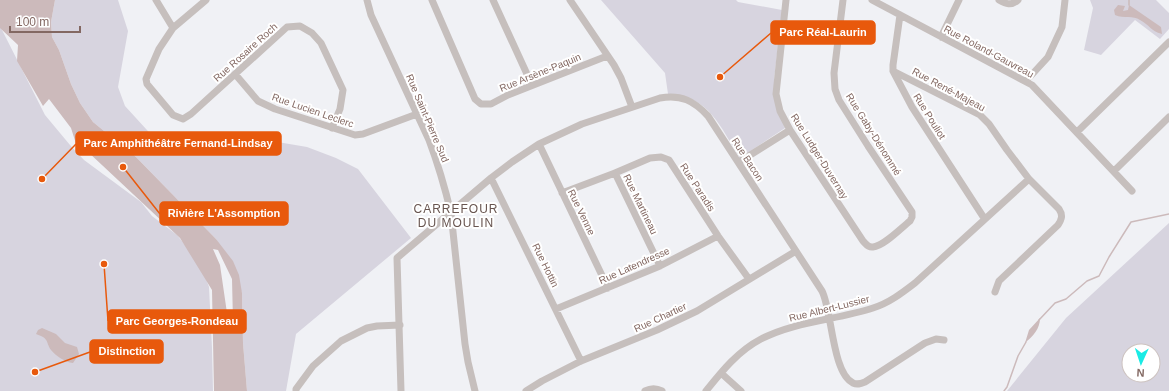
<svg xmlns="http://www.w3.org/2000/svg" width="1169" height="391" font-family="Helvetica,sans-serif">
	<rect width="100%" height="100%" fill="#f0f1f5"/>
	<path fill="#d7d4df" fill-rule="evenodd" d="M55 0H118L128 31 118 87 125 106 157 141 178 147 219 132 307 147 336 158 358 169 411 238 296 334 286 391H247L243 343 242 293 216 239 136 157 93 122 80 103 71 84 59 50 52 37 51 22Z
		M601 0H736L738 2 782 10 774 80 785 128 740 158C720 127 710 96 668 94L665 73Z
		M1090 0H1156L1169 13V29L1160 39 1135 20 1101 55 1084 50 1093 8Z
		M0 26 45 115 70 145 84 160 141 202 152 216 177 235 201 265 209 287 212 348 213 391H0Z
		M1169 223V391H1007L1066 318ZM1129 351H1153V375H1129Z"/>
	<path fill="#ccbabb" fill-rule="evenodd" d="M0 0H55L51 22 52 37 59 50 71 84 80 103 93 122 136 157 216 239 233 261 239 275 242 293 243 343 247 391H214L212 290 180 238 87 151 78 150 71 128 49 99 43 106 17 61 18 45 0 28ZM213 249 218 250 232 279 233 322 227 313 220 265Z
		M1118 5 1125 6 1123 11 1128 10 1129 5 1161 27 1162 34C1150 31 1150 25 1140 20 1133 15 1124 19 1115 15L1114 10Z
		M1040 318C1040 329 1033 336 1025 343L1029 330Z
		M42 328 56 334 65 343 77 347 79 354 73 363C65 362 56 356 51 350 45 341 50 339 36 334L38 330Z"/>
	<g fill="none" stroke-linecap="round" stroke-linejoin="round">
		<path stroke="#ccbabb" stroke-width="1.5" d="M1129 5V0
			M1039 320 1055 303 1066 299 1087 281 1099 276 1109 257 1131 222 1169 214
			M1004 391 1007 387 1018 356 1026 342"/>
		<path stroke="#c6bfbd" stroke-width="7" d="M156 0 173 28
			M206 0 173 28 159 49 146 79 147 84 173 115 183 119 191 114 287 27 300 26 312 33 321 43 343 90 340 109 332 128
			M367 0 371 15 429 140C438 164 445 188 451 213L465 344 468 362 475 391
			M432 0 475 99 481 104H491L508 95 607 56
			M493 0 532 85
			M570 0 614 65 621 78 632 107
			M786 0 776 94 780 111 790 130 863 241C866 244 868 248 873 247 884 246 901 228 910 221L912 217V212L868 146 839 100 835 89 834 73 843 0
			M872 0 1032 85 1132 191
			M999 0C1006 4 1011 6 1018 0
			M900 15 893 65V71L912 107 984 218
			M941 37 959 0
			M893 71 980 115 989 124 1007 150 1029 179 1059 209C1063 215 1062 219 1058 225L999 281 995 292
			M235 74 258 101 275 109 355 135 363 134 417 114
			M1026 81 1048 57 1062 27 1065 0
			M1077 132 1169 42
			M539 144 608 288
			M739 162 790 130
			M1114 171 1169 117
			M615 173 660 266
			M491 178 581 361
			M562 193 615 173 650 158 661 157 669 160 718 236 749 279
			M556 309 660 266 718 236
			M721 373 741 391
			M296 391V389L313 366 341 341 367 328 377 326 400 325
			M401 391 397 258 491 178 512 162 539 144 582 124 660 98C681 94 694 101 708 116L822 291C832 310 832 373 853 383 857 385 860 384 865 382L925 343 936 339 944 340
			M526 391 542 381 581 361 657 330 697 311 796 251
			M645 391C651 388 656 388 662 391
			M706 391C722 371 738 351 761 339 796 321 836 320 873 308 889 303 902 293 915 283L1029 179"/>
	</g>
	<g text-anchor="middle" stroke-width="4" stroke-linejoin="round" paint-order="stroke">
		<g font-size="10" fill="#836862" stroke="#fff">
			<text transform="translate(989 51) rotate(28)" y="4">Rue Roland-Gauvreau</text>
			<text transform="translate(245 52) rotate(-42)" y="4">Rue Rosaire Roch</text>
			<text transform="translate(540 72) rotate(-22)" y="4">Rue Arsène-Paquin</text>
			<text transform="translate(949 89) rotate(28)" y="4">Rue René-Majeau</text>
			<text transform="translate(313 110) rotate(19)" y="4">Rue Lucien Leclerc</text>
			<text transform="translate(930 116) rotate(58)" y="4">Rue Pouliot</text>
			<text transform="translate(428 118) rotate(67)" y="4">Rue Saint-Pierre Sud</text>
			<text transform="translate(874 134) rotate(58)" y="4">Rue Gaby-Dénommé</text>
			<text transform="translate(820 156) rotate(58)" y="4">Rue Ludger-Duvernay</text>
			<text transform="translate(748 159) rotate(57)" y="4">Rue Bacon</text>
			<text transform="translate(698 187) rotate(57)" y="4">Rue Paradis</text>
			<text transform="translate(641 204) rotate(64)" y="4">Rue Martineau</text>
			<text transform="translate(582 212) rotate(64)" y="4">Rue Venne</text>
			<text transform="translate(546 265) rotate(64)" y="4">Rue Hottin</text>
			<text transform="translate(634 265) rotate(-24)" y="4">Rue Latendresse</text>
			<text transform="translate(829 308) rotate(-14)" y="4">Rue Albert-Lussier</text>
			<text transform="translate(660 317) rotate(-25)" y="4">Rue Chartier</text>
		</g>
		<g font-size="12" letter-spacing="1" fill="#685550" stroke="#fff">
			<text x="456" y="213">CARREFOUR<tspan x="456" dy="14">DU MOULIN</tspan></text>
		</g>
	</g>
	<path fill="none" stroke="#e8590c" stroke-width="1.5" d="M720 77L771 33M42 179L76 144M123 167L160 214M104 264L108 321M35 372L90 352"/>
	<g fill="#e8590c" stroke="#fff" stroke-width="1.5">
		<circle cx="720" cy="77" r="4"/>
		<circle cx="42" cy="179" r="4"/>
		<circle cx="123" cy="167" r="4"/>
		<circle cx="104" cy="264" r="4"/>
		<circle cx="35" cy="372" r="4"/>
	</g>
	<g fill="#e8590c" stroke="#e8590c" stroke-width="1.5">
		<rect x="771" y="21" width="104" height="23" rx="4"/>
		<rect x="76" y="132" width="205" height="23" rx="4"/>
		<rect x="160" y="202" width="128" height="23" rx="4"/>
		<rect x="108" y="310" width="138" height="23" rx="4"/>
		<rect x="90" y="340" width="73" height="23" rx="4"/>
	</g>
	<g font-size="11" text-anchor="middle" font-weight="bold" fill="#fff">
		<text x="823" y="36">Parc Réal-Laurin</text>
		<text x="178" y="147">Parc Amphithéâtre Fernand-Lindsay</text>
		<text x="224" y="217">Rivière L'Assomption</text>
		<text x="177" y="325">Parc Georges-Rondeau</text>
		<text x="127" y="355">Distinction</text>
	</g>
	<g transform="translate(1141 363) rotate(183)"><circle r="19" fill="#ffffff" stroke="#cdc3c0"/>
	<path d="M0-3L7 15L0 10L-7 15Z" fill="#1aebe5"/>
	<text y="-6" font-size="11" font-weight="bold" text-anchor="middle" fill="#836862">N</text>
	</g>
	<path d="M10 26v6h70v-6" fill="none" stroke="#836862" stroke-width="2"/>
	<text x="16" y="26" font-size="12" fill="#836862" stroke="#ffffff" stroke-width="3" paint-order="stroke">100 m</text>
</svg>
